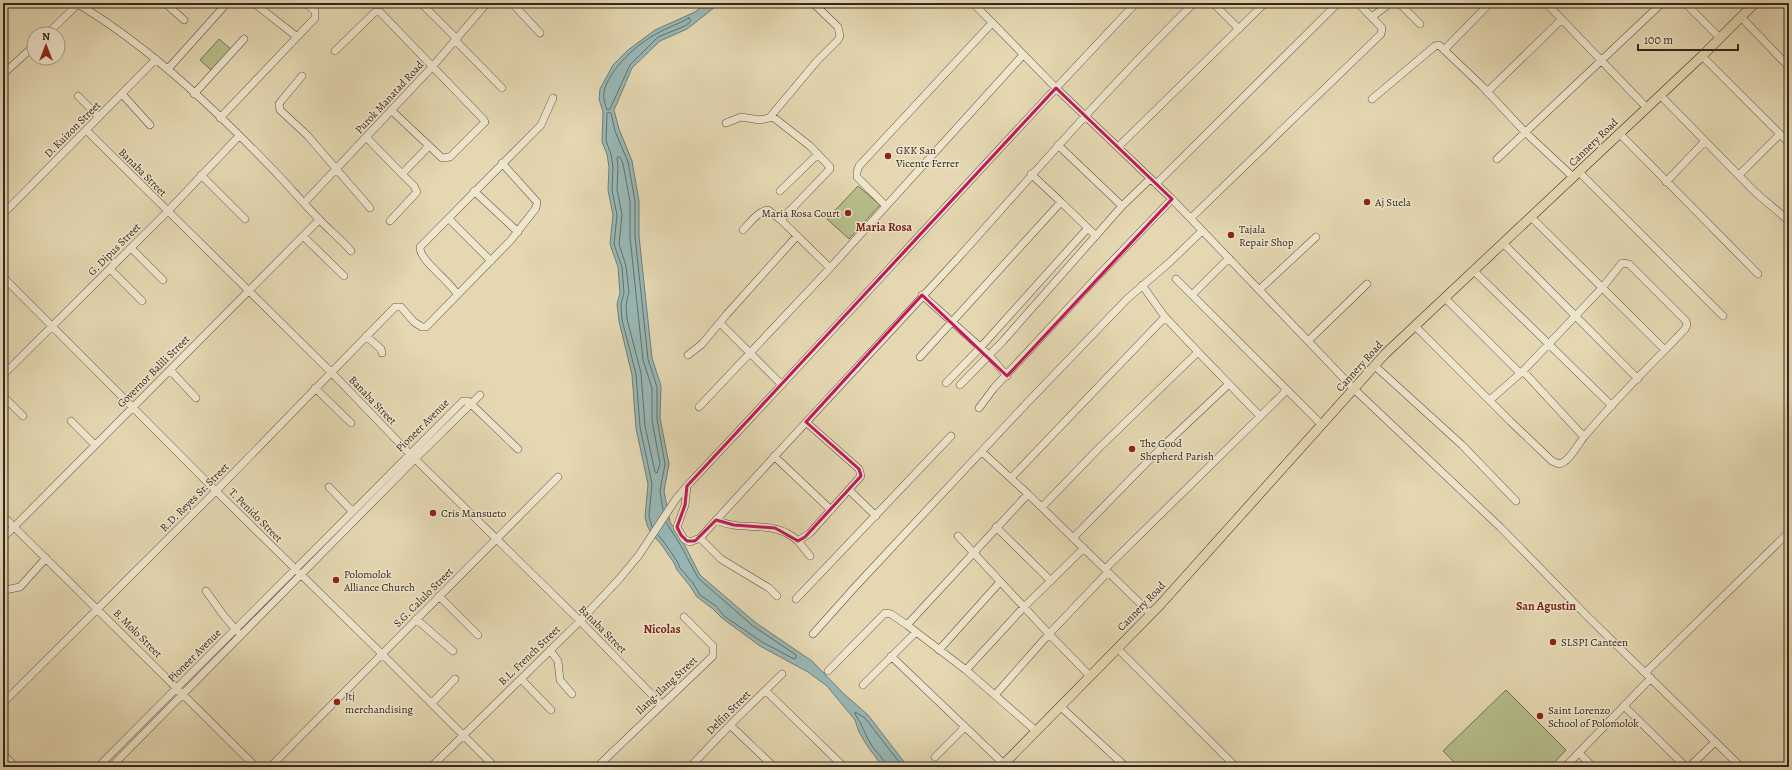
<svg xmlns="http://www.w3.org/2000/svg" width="1792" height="770" font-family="Alegreya,serif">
	<rect width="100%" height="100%" fill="#e4d7b1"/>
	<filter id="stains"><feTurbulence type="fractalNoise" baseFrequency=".005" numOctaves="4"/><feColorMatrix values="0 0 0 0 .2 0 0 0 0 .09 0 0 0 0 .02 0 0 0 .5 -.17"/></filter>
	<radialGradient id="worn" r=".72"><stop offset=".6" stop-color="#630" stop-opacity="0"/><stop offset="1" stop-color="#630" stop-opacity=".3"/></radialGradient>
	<path fill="#b6be8a" stroke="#767254" d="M219 39 231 49 212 71 200 60Z
		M858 186 880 205 849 239 827 219Z
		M1506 690 1566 750 1550 767H1459L1443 751Z"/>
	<path fill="#98b7b5" stroke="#707d78" d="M706 3H720L687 29 660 41 632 68 614 110 619 129 632 161 639 201V236L652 358 661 386 660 418 669 464 664 491 670 522 684 544 700 575 756 623 812 661 844 694 868 715 908 767H883L868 747 859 732 855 720 827 686 808 672 760 646 722 618 713 609 697 597 690 586 677 570 674 563 661 544 651 533 647 525 645 517 648 484 636 428 632 375 619 321 617 304 620 293 618 267 610 244 613 215 608 190 609 167 607 154 602 142 603 112 599 99 600 89 613 65 628 50 655 30 695 12Z"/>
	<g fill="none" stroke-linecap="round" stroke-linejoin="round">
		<path stroke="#666f69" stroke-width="1" d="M689 18 691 21 685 26 658 37 630 65 610 109 607 110C605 104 603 98 604 92 608 70 639 42 658 33 668 27 679 24 689 18Z
			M618 157H620L623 164 630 201V237L643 360 652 388V420L660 464 657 473 655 472 645 426 641 373 627 319 626 305 629 292 626 266 619 244 622 215 617 189 618 166 617 158Z
			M652 527 649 516 652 484 640 427 636 374 622 320 621 304 624 293 622 267 614 244 617 215 612 190 613 167 611 154 606 141 607 114 608 112 611 113 615 131 628 162 635 201V236L648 359 657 387V419L665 464 660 491 663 510
			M658 535 664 542 677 561 680 568 693 583 700 595 716 606 724 616 762 642 794 659 796 658V655L753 626 698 578 681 546 666 522
			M886 767C885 759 876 752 872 746 865 736 862 723 855 714V712L865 718 903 767"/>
		<g stroke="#615342" stroke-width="8">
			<path id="minor" d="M165 3 184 20
				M254 3 296 36
				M421 3 457 39
				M512 3 540 33
				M973 3 1056 88 1172 199 1354 389 1500 527 1585 614 1741 767
				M1213 3 1239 29
				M1399 3 1420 24
				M1546 3 1646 107
				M1685 3 1720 38
				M78 4C153 49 222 116 282 179 294 192 306 206 319 219 329 230 341 239 351 251
				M1372 17 1390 3
				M1741 17 1789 67
				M47 34 79 3
				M455 40 502 88
				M1444 50 1490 3
				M335 51 375 12H380L484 120 485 122 450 157 442 158 391 110
				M1702 56 1789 143
				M168 69 227 3
				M3 74 34 46
				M302 76 282 100 279 104 280 110 307 135 370 208
				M1487 92 1561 20
				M122 94 150 125
				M194 94 244 39
				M1660 95 1755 192 1789 221
				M78 96 99 117
				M1372 99 1435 46 1439 45 1482 86 1525 132 1573 177
				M770 117 817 61 838 40 840 36 838 27 813 3
				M220 118 315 18V11L305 3
				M726 123 741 117 760 120 773 117 810 146 830 167V169L781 220
				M86 130 331 372 409 453 580 621 661 704
				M1619 133 1758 274
				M366 137 402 174 429 146
				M1058 145 1122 206
				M1118 147 1265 3
				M1497 159 1662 3
				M1579 172 1723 316
				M201 175 245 219
				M1739 175 1780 134
				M1666 182 1705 141
				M1156 184 1338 3
				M474 191 518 232
				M780 191 818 154
				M1061 202 1096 236
				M304 203 433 66 487 3
				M886 206 857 177V172L859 166 992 23
				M3 214 156 59
				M1191 218 1381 34 1382 28 1358 3
				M449 219 491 261
				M390 221 417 192 414 186 402 174
				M743 230C750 223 758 211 768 210L781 220 830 268
				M303 236 344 276
				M1503 243 1638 379
				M131 248 163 280
				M110 269 142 301
				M1474 271 1612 406
				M3 277 216 491 382 654 495 767
				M1176 279 1322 425
				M1260 289 1316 237
				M457 294C450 281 419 260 420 247L541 125 553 98
				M922 295 989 355 1007 376
				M1192 295 1229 258
				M1445 298 1519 372
				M720 323 782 385
				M1415 326 1510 421 1552 461 1559 464C1569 462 1577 446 1583 438 1609 407 1637 378 1665 350L1531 217
				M366 336 381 349 382 353
				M1309 340 1367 284
				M1198 352 1260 416
				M688 355 702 344 727 314 797 236
				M920 357 1061 202 1031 174
				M1375 366 1462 445 1516 501
				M170 370 196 398
				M1523 371 1584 437
				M3 375 168 211 239 136
				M946 383 980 348 1087 229
				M960 385 1003 341 1122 206 1150 179
				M315 388 351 423
				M3 396 23 416
				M1490 400 1523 371 1602 288 1622 263 1629 264 1686 321 1687 325 1685 329 1665 350
				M699 407 830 268 1023 55
				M979 408 994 388 1098 276 1172 199
				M71 421 95 445
				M982 452 1028 494 1151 614
				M774 456 831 510
				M1011 478 1165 317
				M687 486 685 505 677 527 684 539 690 542 700 538C785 444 872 352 958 258 1035 172 1111 84 1194 3
				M329 487 352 511
				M849 490 876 516
				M1028 494 907 625 966 670 1036 731
				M1042 507 1098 449 1198 352 1165 317 1142 285
				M3 516 256 767
				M716 520C743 533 773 518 798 541L810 533 861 476 859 469 806 422
				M996 527 1051 581
				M958 536 1049 634 1090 676
				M3 538 319 220
				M700 538 721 559 769 588 777 596
				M1073 538 1160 449 1229 384
				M798 541 810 556
				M1105 569 1287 390
				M5 590 20 587 46 558
				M206 591 224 616 237 631
				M439 596 478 635
				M796 599 951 436
				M416 619 453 651
				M813 634 855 587 1025 405 1127 299 1170 262 1202 231
				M1118 649 1236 767
				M550 650 558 661 560 680 572 694
				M939 650 1000 582
				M891 656 1007 767
				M966 670 1024 607 1084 548
				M828 671 885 613 891 614 907 625
				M1645 673 1789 532
				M521 679 551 710
				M863 685 916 632
				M766 691 844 767
				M995 695 1049 634 1108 572
				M3 703 216 491 395 307H401L414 322 422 327H426L511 240 536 208 537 202 502 163
				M432 703 455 679
				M1624 706 1686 767
				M1061 707 1126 767
				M730 725 774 767
				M1579 753 1593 767
				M3 754 15 767
				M935 757 965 727
				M98 767 463 401H468L518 449
				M111 767 415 459 480 395
				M270 767 558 477
				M431 767 580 621 620 578 639 555 676 499 687 486C838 326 985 162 1136 3
				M597 767 713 656V646L684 617
				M690 767 730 725 782 674
				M1565 767 1651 678
				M1689 767 1715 742"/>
		</g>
		<g stroke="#35271d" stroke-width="10">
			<path id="major" d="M1001 767 1160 605 1385 354 1702 56 1755 3"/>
		</g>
		<use href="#minor" stroke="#ede5cc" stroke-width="7"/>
		<use href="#major" stroke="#e4d7b1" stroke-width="9"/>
	</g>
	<path fill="none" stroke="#c2185b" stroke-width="3" stroke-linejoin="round" d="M1056 88 1172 199 1007 376 922 295 806 422 859 469 861 476 805 537 798 541 775 528 734 525 716 520 695 541H687L681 535 677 527 685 505 687 486Z"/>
	<g fill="#8f2418" stroke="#ede5cc" stroke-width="1.5">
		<circle cx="888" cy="156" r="4"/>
		<circle cx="1367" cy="202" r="4"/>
		<circle cx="848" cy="213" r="4"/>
		<circle cx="1231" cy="235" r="4"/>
		<circle cx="1132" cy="449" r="4"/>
		<circle cx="433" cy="513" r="4"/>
		<circle cx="336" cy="580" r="4"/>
		<circle cx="1553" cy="642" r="4"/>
		<circle cx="337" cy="702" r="4"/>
		<circle cx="1540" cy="716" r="4"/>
	</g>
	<g text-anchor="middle" stroke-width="3" stroke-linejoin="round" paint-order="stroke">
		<g font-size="11" fill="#35271d" stroke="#ede5cc">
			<text transform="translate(389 97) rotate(-47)" y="4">Purok Manatad Road</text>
			<text transform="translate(72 129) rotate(-45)" y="4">D. Kuizon Street</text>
			<text transform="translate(1593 142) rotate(-44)" y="4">Cannery Road</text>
			<text transform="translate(143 172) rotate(45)" y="4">Banaba Street</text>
			<text transform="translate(114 249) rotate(-45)" y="4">G. Dipus Street</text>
			<text transform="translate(1359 366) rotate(-48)" y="4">Cannery Road</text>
			<text transform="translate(153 371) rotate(-45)" y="4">Governor Balili Street</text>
			<text transform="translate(373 400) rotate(46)" y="4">Banaba Street</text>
			<text transform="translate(422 425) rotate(-45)" y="4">Pioneer Avenue</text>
			<text transform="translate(194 497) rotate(-45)" y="4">R.D. Reyes Sr. Street</text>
			<text transform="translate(256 515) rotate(45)" y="4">T. Penido Street</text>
			<text transform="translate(423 597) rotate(-45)" y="4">S.G. Calulo Street</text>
			<text transform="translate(1141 606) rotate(-46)" y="4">Cannery Road</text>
			<text transform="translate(603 629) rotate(45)" y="4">Banaba Street</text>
			<text transform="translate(138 633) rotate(45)" y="4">B. Molo Street</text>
			<text transform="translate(194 655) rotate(-45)" y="4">Pioneer Avenue</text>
			<text transform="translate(529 655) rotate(-44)" y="4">B.L. French Street</text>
			<text transform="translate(666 685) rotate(-43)" y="4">Ilang-Ilang Street</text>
			<text transform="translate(728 712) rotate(-45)" y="4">Delfin Street</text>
		</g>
		<g font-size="11" fill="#35271d" stroke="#ede5cc" text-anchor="start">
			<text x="896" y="154">GKK San<tspan x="896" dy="13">Vicente Ferrer</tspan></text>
			<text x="1375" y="206">Aj Suela</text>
			<text x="840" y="217" text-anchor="end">Maria Rosa Court</text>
			<text x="1239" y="233">Tajala<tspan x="1239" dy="13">Repair Shop</tspan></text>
			<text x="1140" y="447">The Good<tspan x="1140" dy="13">Shepherd Parish</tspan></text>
			<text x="441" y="517">Cris Mansueto</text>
			<text x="344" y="578">Polomolok<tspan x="344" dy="13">Alliance Church</tspan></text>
			<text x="1561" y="646">SLSPI Canteen</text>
			<text x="345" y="700">Jtj<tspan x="345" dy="13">merchandising</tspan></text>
			<text x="1548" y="714">Saint Lorenzo<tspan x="1548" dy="13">School of Polomolok</tspan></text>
		</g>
		<g font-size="12" font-weight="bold" fill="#7a1f14" stroke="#ede5cc">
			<text x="884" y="231">Maria Rosa</text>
			<text x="1546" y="610">San Agustin</text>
			<text x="662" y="633">Nicolas</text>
		</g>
	</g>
	<rect width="1792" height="770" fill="none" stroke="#e4d7b1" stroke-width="16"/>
	<rect x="4" y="4" width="1784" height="762" fill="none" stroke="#35271d" stroke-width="2"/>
	<rect x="8" y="8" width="1776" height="754" fill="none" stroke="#35271d"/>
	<g transform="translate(46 46)"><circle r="19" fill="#ede5cc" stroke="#a39986"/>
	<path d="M0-3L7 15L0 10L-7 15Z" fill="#8f2418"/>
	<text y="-6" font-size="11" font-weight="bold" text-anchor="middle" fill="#35271d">N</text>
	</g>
	<path d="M1638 44v6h100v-6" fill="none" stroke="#35271d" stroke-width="2"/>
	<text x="1644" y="44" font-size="12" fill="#35271d" stroke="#ede5cc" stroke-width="3" paint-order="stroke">100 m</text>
	<rect width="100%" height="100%" filter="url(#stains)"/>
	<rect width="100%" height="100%" fill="url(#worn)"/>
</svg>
